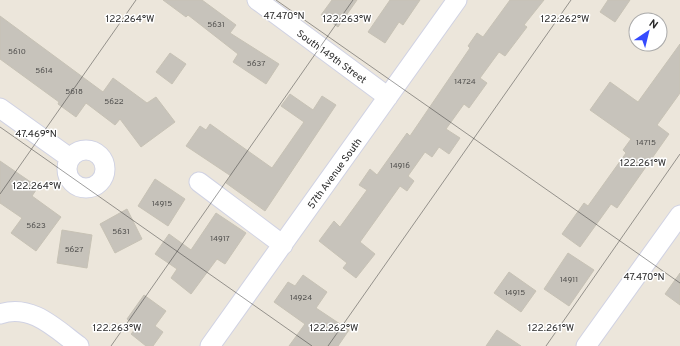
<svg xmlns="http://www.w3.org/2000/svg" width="680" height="346" font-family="Overpass,sans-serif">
	<rect width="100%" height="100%" fill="#ece6db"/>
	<path fill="#c7c3bb" stroke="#c7c2b5" d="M163 0H202L236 25 230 33 279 64 266 84 233 62 238 54 188 15 186 17Z
		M332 0H357L338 27 321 15Z
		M390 0H420L403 25 399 22 385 43 368 32Z
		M510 0H544L524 25 527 27 505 56 499 52 480 78 487 83 469 108 464 104 446 129 460 138 449 154 439 147 432 157 425 152 408 176 414 181 407 191 400 186 360 242 375 254 356 278 343 268 347 263 319 241 334 221 340 227 367 190 359 185 370 169 377 175 407 133 410 136 470 48 468 46 477 33 483 37Z
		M608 0H630L615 22 600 12Z
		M0 16 103 92 113 78 147 103 156 97 175 122 141 147 120 119 115 125 86 103 76 117 58 104 59 102 0 59Z
		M680 44V93L657 125 669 134 617 208 611 204 580 247 562 234 584 203 588 206 626 153 623 150 631 139 590 110 610 82 638 102Z
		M170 53 186 64 172 84 156 72Z
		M290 94 313 110 322 96 336 105 265 211 226 183 231 176 186 146 200 126 206 130 210 124 272 168 304 122 281 106Z
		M0 161 38 187 32 196 61 217 36 251 11 233 22 218 0 203Z
		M155 179 185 199 168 226 138 206Z
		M127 209 142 239 115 253 100 224Z
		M216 213 246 233 225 264 217 259 191 294 171 278 177 269 155 254 169 234 191 250Z
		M62 230 92 235 87 268 57 263Z
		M568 253 594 270 569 306 544 289Z
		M509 272 536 291 521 312 494 293Z
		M680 273V305L665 294Z
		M303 275 327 292 316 308 349 330 338 346H289L305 324 274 302 288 282 295 286Z
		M144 295 166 311 155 326 163 332 153 346H146L131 334 137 327 127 319Z
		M497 330 521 346H486Z"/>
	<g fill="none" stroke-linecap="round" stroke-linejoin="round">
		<g stroke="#d0d2e3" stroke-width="21">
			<path id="minor" d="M257 0 388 97
				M0 108 70 158
				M67 169a19 19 0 1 1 38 0a19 19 0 1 1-38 0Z
				M199 182 283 245
				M0 314C31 303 56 329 79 346
				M210 346 457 0
				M586 346 680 215"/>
		</g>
		<use href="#minor" stroke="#fff" stroke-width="19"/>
	</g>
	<path fill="none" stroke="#2a2a2a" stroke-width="1" stroke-opacity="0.45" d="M276 0 680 283M0 127 312 346M0 194 136 0M111 346 353 0M328 346 571 0M546 346 680 154"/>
	<g text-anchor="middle" stroke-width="3" stroke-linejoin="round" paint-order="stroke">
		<g font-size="8" fill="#51504e">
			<text x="216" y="27">5631</text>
			<text x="17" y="54">5610</text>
			<text x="256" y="66">5637</text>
			<text x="44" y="73">5614</text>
			<text x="465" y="84">14724</text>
			<text x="74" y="94">5618</text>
			<text x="114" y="104">5622</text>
			<text x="646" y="145">14715</text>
			<text x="400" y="168">14916</text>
			<text x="162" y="206">14915</text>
			<text x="36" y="228">5623</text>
			<text x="121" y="234">5631</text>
			<text x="220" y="241">14917</text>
			<text x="74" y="252">5627</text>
			<text x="569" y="282">14911</text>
			<text x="515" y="295">14915</text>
			<text x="301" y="300">14924</text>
		</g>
		<g font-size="10" fill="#2a2a2a" stroke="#fff">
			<text transform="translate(332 56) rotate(36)" y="4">South 149th Street</text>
			<text transform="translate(334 173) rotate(-54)" y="4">57th Avenue South</text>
		</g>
	</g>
	<g font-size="10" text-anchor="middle" fill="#2a2a2a" stroke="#fff" stroke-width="3" stroke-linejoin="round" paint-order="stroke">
		<text x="284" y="19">47.470°N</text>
		<text x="130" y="22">122.264°W</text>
		<text x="347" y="22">122.263°W</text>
		<text x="565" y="22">122.262°W</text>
		<text x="36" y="137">47.469°N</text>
		<text x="643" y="166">122.261°W</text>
		<text x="37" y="189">122.264°W</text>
		<text x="644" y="280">47.470°N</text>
		<text x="117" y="331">122.263°W</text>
		<text x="334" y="331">122.262°W</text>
		<text x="551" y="331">122.261°W</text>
	</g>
	<g transform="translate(648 32) rotate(35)"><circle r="19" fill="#ffffff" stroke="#aaaaaa"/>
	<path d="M0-3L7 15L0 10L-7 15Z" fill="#364bfe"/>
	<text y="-6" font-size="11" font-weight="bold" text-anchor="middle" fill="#2a2a2a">N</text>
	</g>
</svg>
